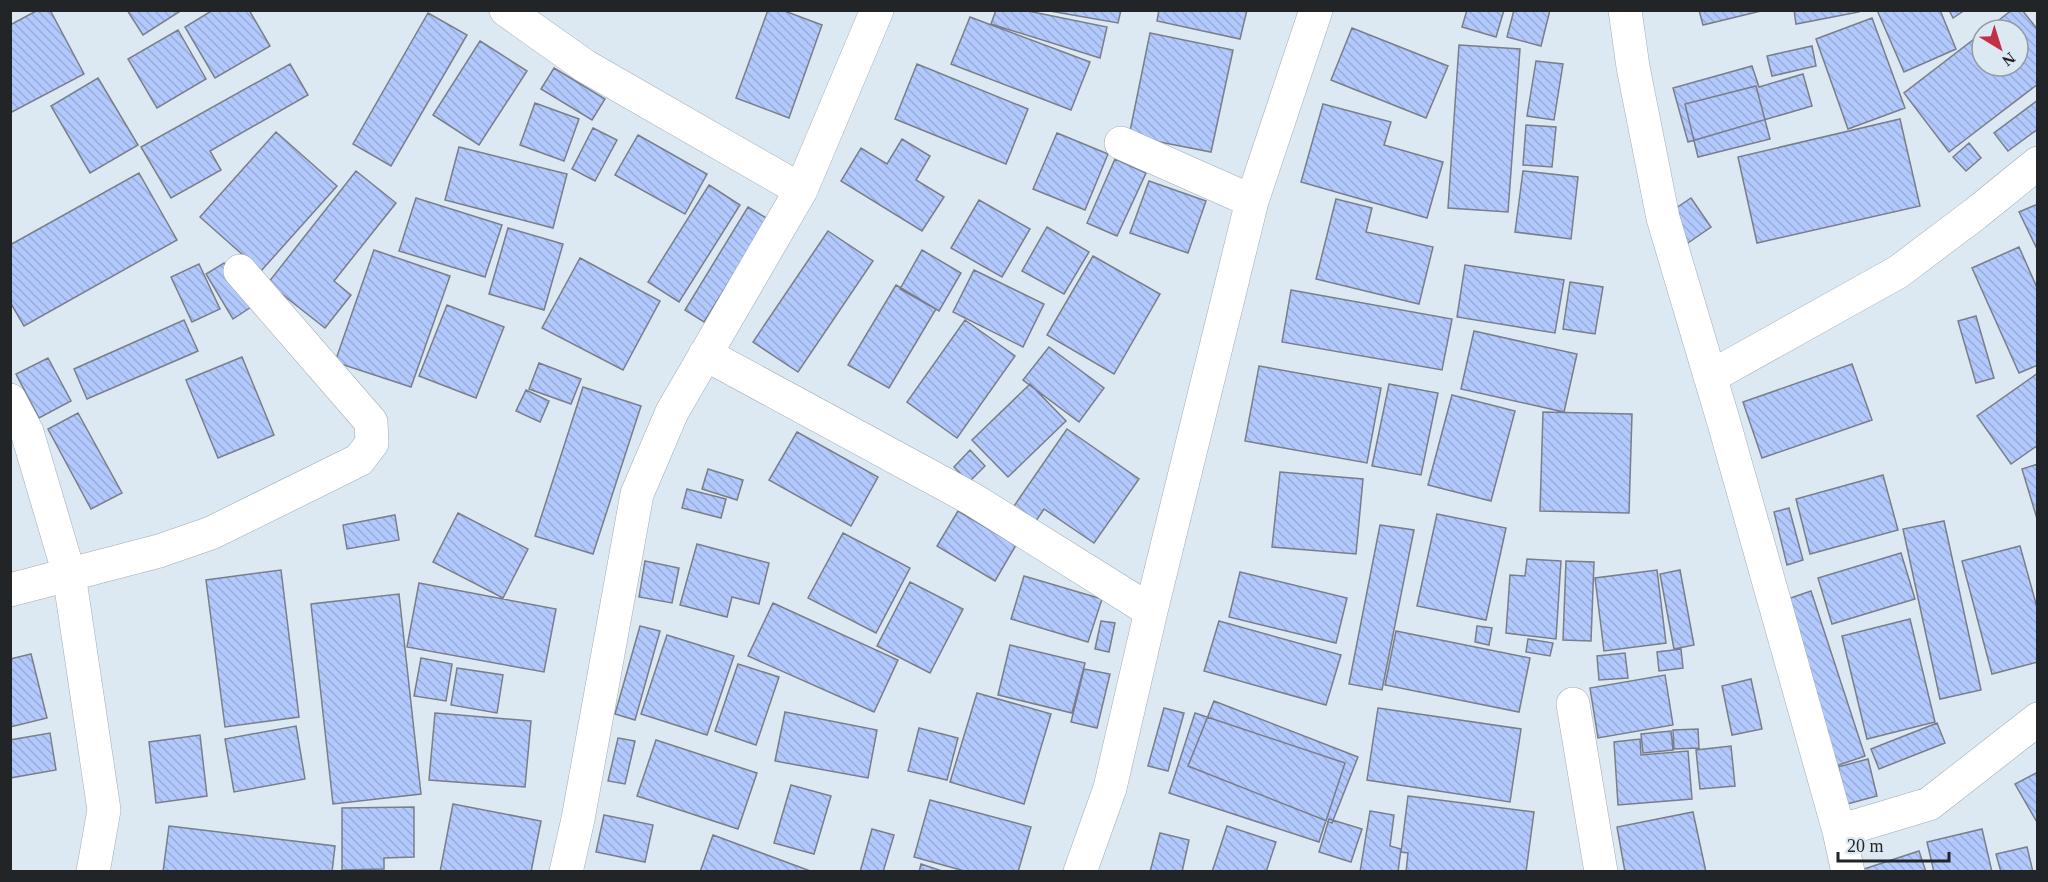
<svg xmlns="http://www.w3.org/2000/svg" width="2048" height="882" font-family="Georgia,serif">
	<defs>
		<pattern id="building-back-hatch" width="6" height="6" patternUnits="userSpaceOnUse" patternTransform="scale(1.5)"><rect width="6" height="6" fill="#b2c9fd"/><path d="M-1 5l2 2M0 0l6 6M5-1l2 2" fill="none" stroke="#99acd9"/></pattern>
	</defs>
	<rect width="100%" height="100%" fill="#dce9f2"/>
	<path fill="url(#building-back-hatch)" stroke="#797e89" stroke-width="1.5" d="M38 10H50L84 74 10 113V25Z
		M127 10H182L143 35Z
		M213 10H249L270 46 215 78 185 27Z
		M768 10H782L822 25 789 118 736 98Z
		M996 10H1023L1107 27 1100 58 991 24Z
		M1044 10H1121L1118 23Z
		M1159 10H1247L1240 39 1157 21Z
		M1467 10H1504L1496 37 1462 27Z
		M1514 10H1550L1541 46 1507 37Z
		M1699 10H1765L1703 25Z
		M1794 10H1859V12L1796 24Z
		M1877 10H1940L1956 49 1904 72Z
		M1949 10H1965L1953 18Z
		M2012 10H2022L2038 30V84L1949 152 1904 93 1982 33V66H2018V30H1986Z
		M428 13 467 35 391 166 353 144Z
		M970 17 1090 62 1071 110 951 64Z
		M1872 18 1905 108 1848 129 1816 39Z
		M1352 28 1448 66 1426 118 1331 80Z
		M178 30 206 79 157 108 128 59Z
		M1150 33 1233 50 1211 152 1129 136Z
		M480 41 527 71 479 145 433 115Z
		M1459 45 1520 49 1508 212 1448 208Z
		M1812 46 1816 66 1772 76 1767 56Z
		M1536 61 1563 64 1554 120 1527 116Z
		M290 64 308 95 210 151 221 170 171 198 141 147Z
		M917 64 1028 109 1006 164 895 119Z
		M1752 66 1759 87 1803 74 1812 106 1688 142 1673 88Z
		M554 68 605 99 592 120 541 89Z
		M98 78 138 145 90 173 51 106Z
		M1756 86 1770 139 1698 157 1685 104Z
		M2038 100V129L2008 151 1994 133Z
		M535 103 579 119 564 161 520 145Z
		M1323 104 1391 122 1384 145 1443 162 1427 218 1301 182Z
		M1900 119 1920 206 1757 243 1738 157Z
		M1526 125 1556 127 1552 167 1523 165Z
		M593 128 617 140 595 181 572 169Z
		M276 132 337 186 261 271 200 217Z
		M1057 133 1108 154 1085 210 1033 189Z
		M638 135 707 174 685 214 615 175Z
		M902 139 930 156 916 180 944 197 922 231 841 181 861 148 887 164Z
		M1969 143 1981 158 1966 171 1953 157Z
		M459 147 567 174 553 228 445 200Z
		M1115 159 1146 173 1117 236 1087 223Z
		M356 171 396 203 334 281 351 295 325 328 268 283Z
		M1523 171 1578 177 1571 239 1515 232Z
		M139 173 177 240 24 326 10 302V245Z
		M1149 181 1206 201 1188 253 1130 233Z
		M709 185 740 205 679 302 648 282Z
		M416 198 502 225 485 277 399 251Z
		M1691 198 1711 227 1685 245 1666 215Z
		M1336 199 1372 208 1366 232 1433 247 1419 304 1316 279Z
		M979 200 1030 229 1002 277 951 248Z
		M2038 204V251L2019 212Z
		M748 207 768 219 704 322 685 310Z
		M1047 227 1089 252 1064 294 1022 271Z
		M508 228 563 244 544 310 489 294Z
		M828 231 873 261 798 372 753 342Z
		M2019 247 2038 290V365L2019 373 1972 268Z
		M374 250 450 276 411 387 335 362Z
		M922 250 961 273 939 311 900 289Z
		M1093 256 1160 294 1114 374 1047 335Z
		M580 258 660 301 623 370 542 328Z
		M224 263 251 307 233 319 206 274Z
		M199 264 220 309 192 322 171 277Z
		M1465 265 1564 280 1555 333 1457 317Z
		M974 270 1044 304 1023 347 953 312Z
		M1570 282 1603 287 1595 334 1563 329Z
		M896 285 936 309 889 388 848 365Z
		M1291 290 1452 319 1442 370 1282 342Z
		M447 305 504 327 476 398 419 376Z
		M1976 316 1994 378 1976 383 1958 321Z
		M184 320 198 351 87 399 74 369Z
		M965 320 1015 356 957 438 907 402Z
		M1474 331 1577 354 1564 412 1461 389Z
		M1049 347 1104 388 1079 422 1023 380Z
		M242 357 274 435 218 458 186 380Z
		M48 358 71 401 39 418 16 374Z
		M539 363 581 379 571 404 529 389Z
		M1852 364 1872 420 1762 458 1743 402Z
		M1259 366 1381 388 1367 463 1245 441Z
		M2038 373V445L2011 464 1977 416Z
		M1030 384 1066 421 1008 477 972 440Z
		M1389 384 1438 393 1421 475 1372 466Z
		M583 387 641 406 593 554 535 536Z
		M526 390 549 401 540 422 516 411Z
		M1452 395 1515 411 1491 501 1428 485Z
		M1543 412 1632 414 1629 513 1540 511Z
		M78 413 122 493 91 509 48 429Z
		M1067 429 1139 479 1094 543 1044 509 1034 524 1012 509Z
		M797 432 878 477 851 526 769 480Z
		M970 450 985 466 969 482 954 467Z
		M2038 464V522L2022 469Z
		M708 469 743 480 737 500 702 489Z
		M1280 472 1363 479 1356 554 1272 547Z
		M1883 475 1898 530 1810 554 1796 499Z
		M687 489 726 499 721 518 682 508Z
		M1789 508 1803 560 1787 565 1774 512Z
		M958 511 1016 545 995 581 937 546Z
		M458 513 528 549 503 598 433 562Z
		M1437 514 1506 528 1486 620 1417 606Z
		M395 515 399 540 347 549 343 525Z
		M1944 521 1981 690 1940 699 1903 529Z
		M1380 525 1414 530 1382 690 1349 684Z
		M843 533 910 568 876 633 808 598Z
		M697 544 769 563 759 604 732 597 727 617 680 605Z
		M2020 546 2038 611V662L1992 674 1962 561Z
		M1901 553 1915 599 1832 624 1818 578Z
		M1527 559 1561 561 1556 639 1506 633 1510 575 1525 576Z
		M645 561 679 568 672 603 639 597Z
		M1566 561 1594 562 1591 641 1563 640Z
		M281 570 299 717 225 727 206 580Z
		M1657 570 1666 643 1604 651 1595 578Z
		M1680 570 1694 645 1674 649 1660 574Z
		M1240 572 1347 598 1336 643 1229 617Z
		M1024 576 1102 599 1088 642 1011 619Z
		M910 582 963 609 930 673 877 646Z
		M419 583 556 609 544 672 407 647Z
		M1811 591 1865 756 1836 766 1782 601Z
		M399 594 421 794 333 804 311 604Z
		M773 603 898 660 874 712 748 656Z
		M1910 619 1935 722 1867 739 1842 636Z
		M1101 621 1115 623 1109 652 1095 649Z
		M1219 621 1341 655 1326 705 1204 671Z
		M640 626 660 631 635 720 615 714Z
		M1477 626 1492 628 1489 645 1475 642Z
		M1396 631 1530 658 1519 712 1385 685Z
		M667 635 734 656 707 735 641 714Z
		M1528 639 1553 643 1550 656 1526 652Z
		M1010 645 1085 663 1072 713 998 695Z
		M1681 649 1683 668 1659 671 1657 652Z
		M1625 653 1628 678 1599 680 1597 656Z
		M31 654 47 718 10 727V659Z
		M421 658 452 664 446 701 414 696Z
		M738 664 779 677 756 745 715 731Z
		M457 668 503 675 497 713 451 705Z
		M1084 669 1110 674 1097 728 1071 722Z
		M1665 675 1673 725 1598 738 1590 688Z
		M1751 679 1762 729 1732 735 1722 686Z
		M977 693 1051 714 1024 804 950 782Z
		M1214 701 1358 757 1332 823 1188 766Z
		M1164 708 1184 713 1168 771 1148 766Z
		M1378 708 1521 729 1510 802 1367 780Z
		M785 712 877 730 868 778 775 761Z
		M435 713 531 721 525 787 429 780Z
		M1195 713 1345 763 1319 842 1169 793Z
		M1937 723 1945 743 1879 769 1871 749Z
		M296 726 305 779 234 792 225 739Z
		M919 728 958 738 947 780 908 771Z
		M1698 729 1699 748 1674 749 1673 730Z
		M1671 731 1673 750 1643 753 1641 734Z
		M50 733 56 770 10 778V740Z
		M200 735 207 796 156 803 149 742Z
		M618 738 635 741 625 784 608 781Z
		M1640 739 1641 755 1688 751 1692 799 1618 805 1614 742Z
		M656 740 757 773 738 829 637 796Z
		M1731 746 1735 786 1700 789 1696 750Z
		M1868 759 1877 796 1847 804 1838 767Z
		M2038 772V824L2015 784Z
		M791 785 831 796 814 854 774 843Z
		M1408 796 1534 812 1526 872H1406L1408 853 1401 852Z
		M930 800 1031 827 1018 872H968L914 857Z
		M453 804 541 821 531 872H440Z
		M414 807V857L384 858V869L342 870V808Z
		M1370 811 1394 815 1390 846 1401 849 1398 872H1360Z
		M1693 812 1706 872H1625L1617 827Z
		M604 815 653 825 645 862 596 852Z
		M1329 819 1362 829 1351 862 1319 852Z
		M169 826 335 846 332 872H163Z
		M1227 826 1276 842 1266 872H1212Z
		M872 829 894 835 883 872H860Z
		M1982 829 1992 872H1934L1927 842Z
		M1160 833 1189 840 1182 872H1150Z
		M713 835 813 872H700Z
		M2027 847 2033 872H2001L1996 854Z
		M1919 851 1926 872H1865L1864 869Z
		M921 864 945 872H919Z"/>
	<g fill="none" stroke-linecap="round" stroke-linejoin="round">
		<g stroke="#a0acb4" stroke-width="34">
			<path id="minor" d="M506 10 585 66 801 190
				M1625 10 1633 67 1663 218 1724 423 1839 831 1848 872
				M1121 143 1252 201
				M705 354 972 499 1151 611
				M1710 377 1898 272 1975 214 2038 163
				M10 400 27 432 69 574 104 810 93 872
				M10 590 159 551 211 533 359 460 372 443 371 422 240 271
				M1573 704 1601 872
				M1839 831 1929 804 2038 719
				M566 872 578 819 637 494 672 412 801 190 877 10
				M1080 872 1110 788 1151 611 1252 201 1316 10"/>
		</g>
		<use href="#minor" stroke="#fff" stroke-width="33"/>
	</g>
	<rect width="2048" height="882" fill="none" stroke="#212528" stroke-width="24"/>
	<g transform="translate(2000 48) rotate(142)"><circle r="28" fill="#dce9f2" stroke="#919ba1" stroke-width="1.5"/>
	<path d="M0-4.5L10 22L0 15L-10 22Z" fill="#c13044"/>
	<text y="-9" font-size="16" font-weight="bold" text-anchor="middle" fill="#212528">N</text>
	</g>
	<path d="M1838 852v9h111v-9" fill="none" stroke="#212528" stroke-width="3"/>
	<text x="1847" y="852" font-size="18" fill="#212528" stroke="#dce9f2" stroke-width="4.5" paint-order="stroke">20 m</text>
</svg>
